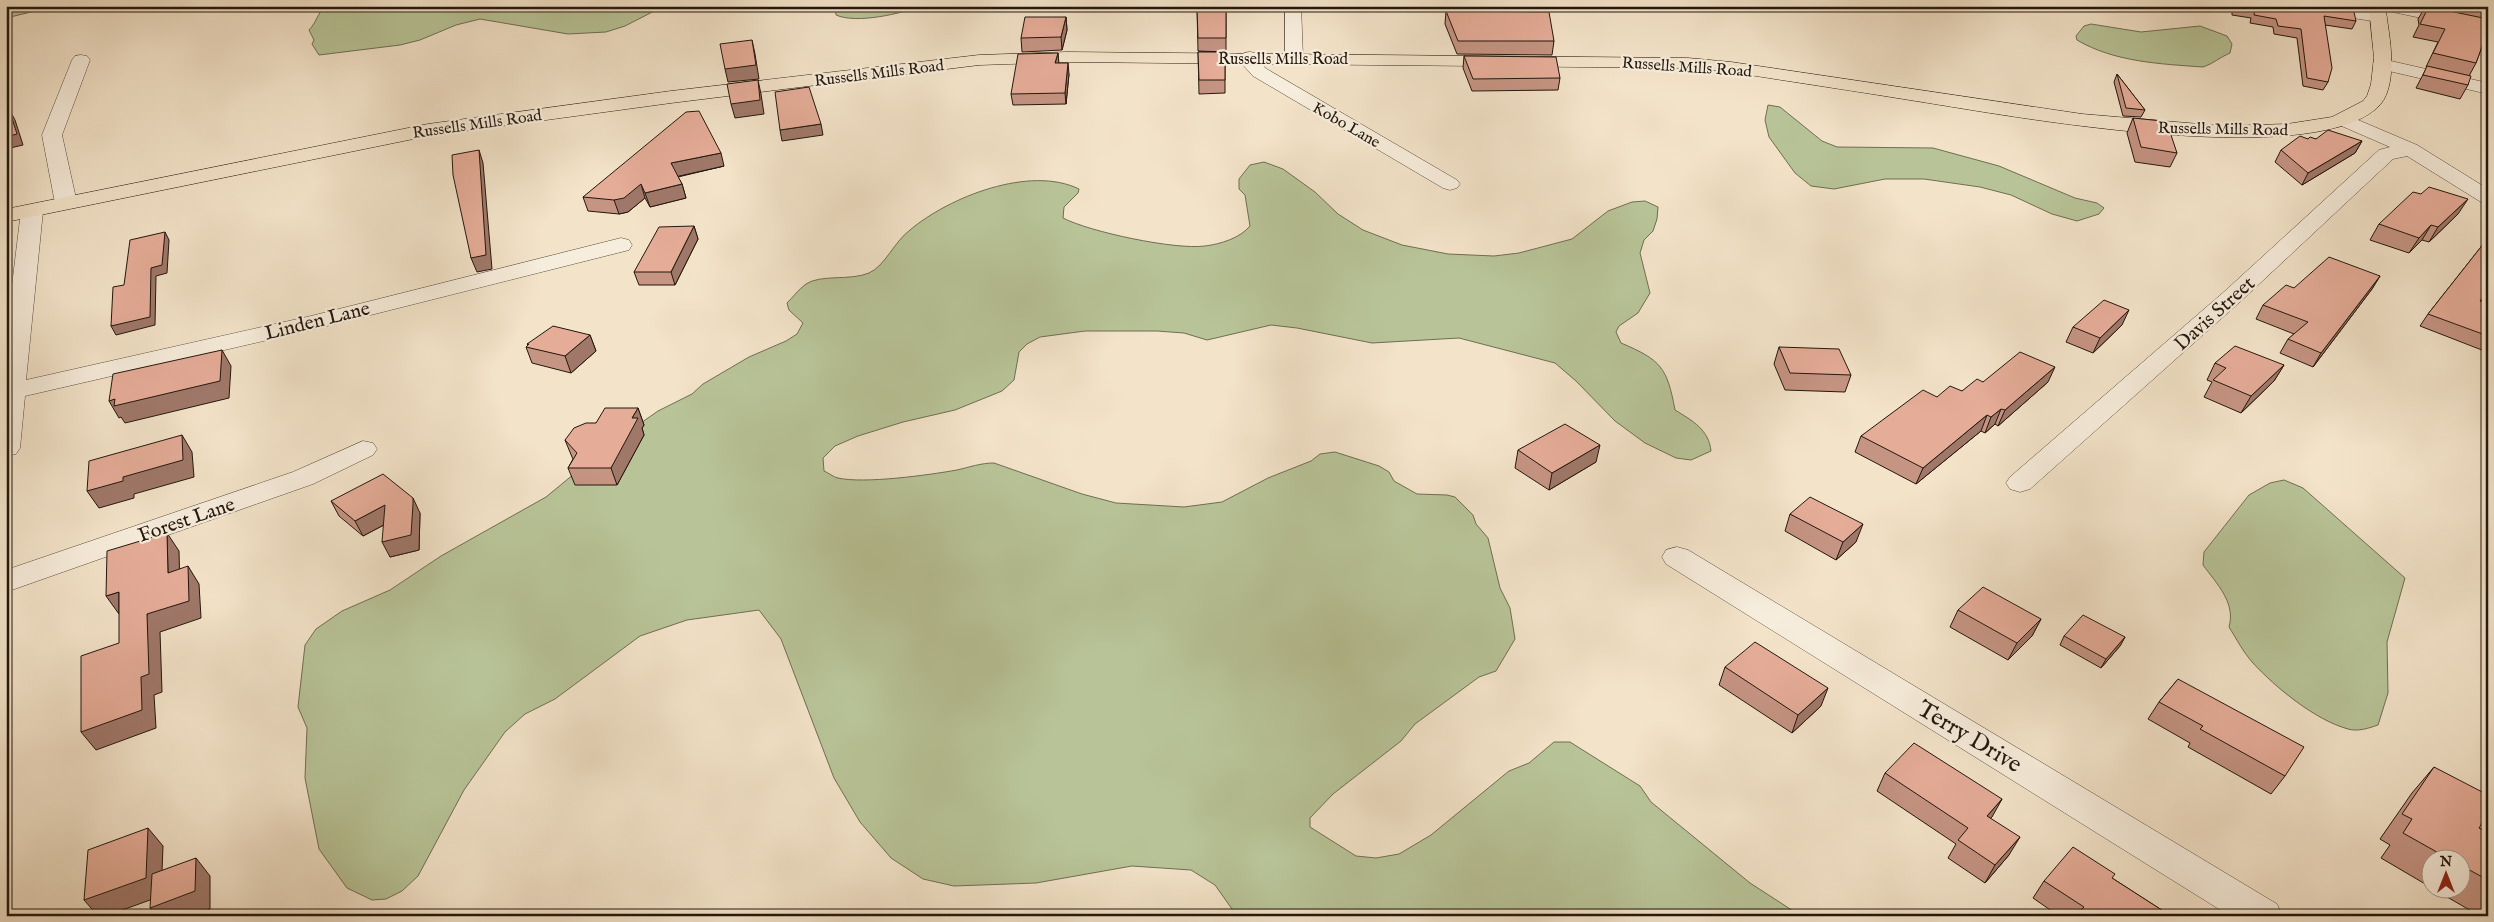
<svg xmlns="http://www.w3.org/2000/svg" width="2494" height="922" font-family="'IM FELL English',serif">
	<rect width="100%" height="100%" fill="#f3e3c9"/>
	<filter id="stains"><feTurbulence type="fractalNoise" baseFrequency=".004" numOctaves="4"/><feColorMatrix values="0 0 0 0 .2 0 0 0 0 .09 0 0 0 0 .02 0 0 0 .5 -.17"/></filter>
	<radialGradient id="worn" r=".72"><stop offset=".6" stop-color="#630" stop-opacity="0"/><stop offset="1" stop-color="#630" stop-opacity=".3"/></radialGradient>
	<path fill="#b8c498" stroke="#6e6e52" d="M6 6H56L6 18Z
		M326 6H664L625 26 606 32 568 34 480 19 456 25 420 40 400 45 319 55 312 44 314 40 309 30C317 22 317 13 326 6Z
		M835 6H921C900 14 856 24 836 15Z
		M2091 24 2141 32 2200 26 2227 36 2232 44 2230 53C2220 57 2213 64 2203 67 2161 64 2114 62 2077 40L2076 36 2084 26Z
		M1768 105 1780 107 1822 141 1837 147 1933 148 1999 166 2075 198 2097 203 2104 208 2099 214 2077 221 2052 214 2011 195 1980 187 1924 179H1885L1834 189 1811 186 1795 173 1769 137 1765 120Z
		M1264 162 1283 169 1315 192 1338 214 1363 230 1402 245 1448 254 1494 256 1519 253 1572 239 1608 211 1632 202 1645 201 1658 207 1657 219 1653 231 1644 240 1640 253 1650 293 1638 313 1619 326 1616 332 1621 343C1661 360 1667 367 1675 410 1693 421 1709 430 1711 451L1691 460 1676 458 1645 443 1615 421 1576 381 1555 363 1459 338 1372 343 1297 328 1271 325 1207 340 1184 333 1157 331H1085L1040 337 1027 344 1019 352 1014 380 1002 391 955 410 903 422 858 436 835 446 823 458 824 471C829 473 833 477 838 478 864 484 929 475 957 470 970 467 981 463 994 463L1082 494 1116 503 1184 507 1222 502 1268 478 1311 461 1320 454 1335 452 1379 466 1389 472 1394 481 1417 494 1447 495 1455 497 1473 515 1476 524 1488 538 1500 588 1510 608 1515 639 1496 671 1479 677 1415 724 1401 741 1333 794 1310 818V827L1356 856 1376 858 1399 854 1431 835 1509 771 1529 763 1554 742H1570L1640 786 1651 802 1750 883 1801 916H1237L1215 885 1191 870 1132 866 1036 883 954 886 923 879 891 858 860 822 834 778 781 639 759 610 687 620 640 636 555 699 525 714 505 732 464 790 418 876 402 891 386 899 372 900 347 888 319 849 305 778 307 728 298 707 305 645 316 629 342 611 390 590 441 556 546 497 608 446 658 411 692 394 703 384 749 357 786 341 797 334 803 323 789 310 787 303C793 297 799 289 806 284 821 274 850 281 869 273 885 266 894 242 910 230 949 197 1030 165 1079 189L1078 193 1064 207 1063 218C1090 232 1175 250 1205 246 1221 244 1240 238 1250 226L1245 195 1239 189V179L1250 165Z
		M2284 480 2303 488 2405 578 2387 642 2388 693 2378 725C2369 728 2358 732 2348 729 2315 720 2275 687 2253 663 2243 652 2236 638 2229 627 2236 603 2217 584 2203 565L2204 552 2249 495 2270 483Z"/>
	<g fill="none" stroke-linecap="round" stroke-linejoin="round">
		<g stroke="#574a3c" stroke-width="1">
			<path id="minor" d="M1285 6H1301L1303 58 1300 62H1288L1285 58Z
				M2299 6H2341L2379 12 2385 13 2387 17 2385 21 2379 22 2307 11Z
				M2380 6H2413L2488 22V32L2388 11Z
				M1250 52 1256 53 1265 68 1457 180 1460 184 1457 188 1450 190 1443 188 1253 76 1243 65 1241 57 1244 53Z
				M81 55 87 56 90 60 62 135 77 203 73 207 66 209 59 207 55 203 42 135 72 60 75 56Z
				M2382 59 2488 83V94L2376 68 2373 64 2376 60Z
				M2344 114 2417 145 2488 189V204L2481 202 2407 156 2393 159 2241 301 2030 489 2020 492 2010 489 2006 483 2010 477 2225 291 2379 150 2390 147 2337 124 2334 120 2337 116Z
				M32 205 40 206 43 211 26 380 311 316 621 238 629 240 632 245 629 250 311 330 25 396 20 448 16 454 6 456V335L21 211 24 206Z
				M363 441 373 443 377 449 373 455 313 484 6 592V570L293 472Z
				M1677 547 1688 550 2277 904 2282 916H2230L1666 564 1662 557 1666 550Z"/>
		</g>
		<g stroke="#23170d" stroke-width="1">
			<path id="major" d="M2369 6H2385C2389 34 2401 88 2376 109 2303 170 2011 116 1916 101 1855 91 1793 82 1731 72L1688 68 1067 62 979 65 671 103 428 136 6 222V209L428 124 671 91 979 55 1067 52 1688 58 1731 62 2082 114 2223 126 2287 124 2332 117 2363 101 2367 96 2371 84 2374 58Z"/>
		</g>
		<use href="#minor" fill="#f7eddc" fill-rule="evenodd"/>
		<use href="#major" fill="#f3e3c9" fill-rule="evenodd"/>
	</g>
	<path fill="#c59483" stroke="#23170d" d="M2232 6H2319L2356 21 2352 29 2325 25 2328 82 2323 90 2303 86 2297 38 2274 34 2273 27 2250 23 2251 18 2232 15Z
		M2423 6H2488V30L2476 63 2469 76 2468 85 2460 99 2416 88 2427 67H2426L2438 42 2413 37 2419 25 2418 19 2425 7Z
		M1197 7H1226V52L1198 51Z
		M1446 11 1554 41 1552 55 1457 54 1445 24Z
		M1066 17 1067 30 1062 50 1022 52 1021 38Z
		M1198 52H1225V93L1199 94Z
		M1058 53V63L1069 74 1066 104 1013 105 1011 94Z
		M1464 56 1560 78 1558 90 1472 91 1463 68Z
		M2117 74 2145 110 2141 117 2123 116 2114 82Z
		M2133 118 2177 153 2170 167 2135 162 2127 133Z
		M2308 139H2316L2362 141 2355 153 2302 185 2275 162 2281 150Z
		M724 166 678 177 682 184 686 198 650 207 645 198 628 212 619 214 588 211 583 197Z
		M2458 214 2429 242 2422 240 2409 253 2370 240 2379 224Z
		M694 226 698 239 675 285H639L634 272Z
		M2488 238V293L2481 301 2488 303V350L2487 352 2420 326 2428 314Z
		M2380 276 2372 289 2313 367 2280 353 2288 339 2294 334 2256 319 2263 305 2294 288Z
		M2122 325 2093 353 2066 342 2073 327Z
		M590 335 596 351 571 373 532 363 526 347 528 345 527 344Z
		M1779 347 1851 375 1845 392 1785 390 1774 364Z
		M2215 363 2284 365 2274 381 2241 413 2204 397 2212 382 2207 380Z
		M1983 382H2048L1998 426 1995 424 1985 433 1981 431 1916 484 1855 452 1861 436 1937 397 1962 391Z
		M638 408 644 425 642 428 644 435 617 485H575L568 468 573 459 572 457 565 440 596 423Z
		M1518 450 1596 462 1549 490 1515 468Z
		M331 501 420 513 419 550 390 557 384 525 363 536 339 516Z
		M1790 514 1856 542 1836 560 1785 531Z
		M1958 610 2041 619 2032 636 2008 660 1950 627Z
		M2064 636 2125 637 2120 646 2101 668 2060 645Z
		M1725 667 1821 706 1792 733 1719 685Z
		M2178 679 2285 776 2271 794 2188 747 2190 743 2148 719 2159 702Z
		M2434 767 2479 828 2488 833V916H2480L2435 890H2462V860H2432V888L2381 858 2390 845 2380 839 2412 793Z
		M1885 773 2002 799 1990 818 2009 855 1985 883 1948 858 1956 844 1877 791Z
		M2112 878 2171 916H2059L2033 898 2044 881Z"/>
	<path fill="#a0786a" stroke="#23170d" d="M1066 17 1067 30 1062 50 1061 37Z
		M752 40 755 54 759 79 728 82 725 69Z
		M1058 53 1059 64 1055 63Z
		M1068 63 1069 74 1066 104 1065 93Z
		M758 80 761 94 764 114 735 118 731 104Z
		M9 109 15 120 23 145 6 149V137Z
		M821 124 823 135 782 141 780 130Z
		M2362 141 2355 153 2302 185 2308 173Z
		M479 150 483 163 492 269 477 272 471 258Z
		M721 153 724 166 675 177 671 163Z
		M641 184 645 198 628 212 619 214 614 200Z
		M682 184 686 198 650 207 645 193Z
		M2468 199 2458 214 2429 242 2438 227Z
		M2431 225 2422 240 2409 253 2419 238Z
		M694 226 698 239 675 285 671 272Z
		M165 232 169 240 167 273 156 276 155 325 116 335 111 326 151 268Z
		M2380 276 2372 289 2313 367 2321 353Z
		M2129 310 2122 325 2093 353 2100 338Z
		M590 335 596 351 571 373 565 356Z
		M222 350 231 366 229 398 125 423 121 417 119 418 109 401Z
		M2284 365 2274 381 2241 413 2251 396Z
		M2055 367 2048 382 1998 426 2005 410Z
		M638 408 644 425 642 428 644 435 617 485 611 468 632 418Z
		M2001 409 1995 424 1985 433 1991 417Z
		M1987 415 1981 431 1916 484 1923 468Z
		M182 435 192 452 194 477 134 494V498L99 508 87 491 123 477Z
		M1600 445 1596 462 1549 490 1552 473Z
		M413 498 420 513 419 550 390 557 382 542Z
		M385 505 393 520 363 536 355 521Z
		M1863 524 1856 542 1836 560 1843 542Z
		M167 533 179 551 180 590 168 573Z
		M188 566 199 584 201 618 160 632 162 692 154 695 156 728 96 750 81 732 141 677 147 614Z
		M119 592V614L106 596Z
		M2041 619 2032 636 2008 660 2017 643Z
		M2125 637 2120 646 2101 668 2106 659Z
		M1828 688 1821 706 1792 733 1798 715Z
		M2002 799 1992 817 1977 834 1987 816Z
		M148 828 163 846 161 896 106 916H98L84 900Z
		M2020 837 2009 855 1985 883 1995 865Z
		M196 858 210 876V909L192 916H157L150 908Z"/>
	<path fill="#e5ac98" stroke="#23170d" d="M2235 6H2319L2354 12 2356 21 2324 16 2332 68 2328 82 2307 78 2301 29 2278 26 2276 19 2254 15 2255 10Z
		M2425 6 2488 19V30L2476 63 2433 53 2445 29 2420 24 2426 12Z
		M2474 6H2488V9Z
		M1197 7H1226V38H1198Z
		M1446 11 1549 12 1554 41H1458Z
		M1025 17H1066L1061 37 1021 38Z
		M752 40 756 65 725 69 720 44Z
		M1198 52H1225V80H1199Z
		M1058 53 1055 63H1068L1065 93 1011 94 1018 54Z
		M1464 56 1556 57 1560 78 1473 79Z
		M2427 66 2471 76 2468 85 2423 75Z
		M2117 74 2145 110 2126 108Z
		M758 80 760 100 731 104 727 84Z
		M809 87 821 124 780 130 775 92Z
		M6 107 9 109 17 134 6 137Z
		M699 111 721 153 671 163 682 184 645 193 641 184 624 198 614 200 583 197 686 112Z
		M2133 118 2162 121 2170 132 2177 153 2141 147Z
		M2328 130 2362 141 2308 173 2281 150 2300 136 2308 139 2310 137 2316 139Z
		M479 150 486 255 471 258 453 175 452 155Z
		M2429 187 2468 199 2438 227 2431 225 2419 238 2379 224 2413 192 2421 194Z
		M694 226 671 272H634L659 227Z
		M165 232 162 265 151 268 150 317 111 326 113 287 124 285 130 240Z
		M2488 238V291L2480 301 2488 303V336L2428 314Z
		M2329 257 2380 276 2321 353 2288 339 2308 322 2263 305 2286 285 2294 288Z
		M2104 300 2129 310 2100 338 2073 327Z
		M553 326 590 335 565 356 526 347 529 344H527Z
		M2235 346 2284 365 2251 396 2213 380 2226 368 2215 363Z
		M1779 347 1839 349 1851 375 1790 373Z
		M222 350 220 381 114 406 115 399 109 401 113 374Z
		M2020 352 2055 367 2005 410 2001 409 1991 417 1987 415 1923 468 1861 436 1923 390 1937 397 1950 386 1962 391 1977 379 1983 382Z
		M605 408H638L632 418H638L611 468H568L577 453 565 440 574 428 586 423H596Z
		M1565 424 1600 445 1552 473 1518 450Z
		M182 435 183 460 123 477V481L87 491 89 461Z
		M383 474 413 498V504L411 535 382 542 385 505 355 521 331 501Z
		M1810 497 1863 524 1843 542 1790 514Z
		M167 533 168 573 188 566 189 601 147 614 149 674 141 677 142 710 81 732V656L119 643V592L106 596 107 551Z
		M1983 587 2041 619 2017 643 1958 610Z
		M2083 615 2125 637 2106 659 2064 636Z
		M1755 642 1828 688 1798 715 1725 667Z
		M2178 679 2304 747 2285 776 2200 729 2203 726 2159 702Z
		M1914 743 2002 799 1987 816 2020 837 1995 865 1958 840 1968 828 1885 773Z
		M2434 767 2488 795V814L2479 828 2488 833V880L2462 866V860H2451L2403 833 2412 819 2402 814Z
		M148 828 146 878 84 900 88 850Z
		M2073 847 2115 874 2112 878 2171 916H2088L2080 911 2084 907 2044 881Z
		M196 858 195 891 150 908 152 874Z"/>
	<g text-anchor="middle" stroke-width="4.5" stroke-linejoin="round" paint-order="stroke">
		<g font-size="16" fill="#23170d" stroke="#f7eddc">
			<text x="1283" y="64">Russells Mills Road</text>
			<text transform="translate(1687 66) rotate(4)" y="6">Russells Mills Road</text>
			<text transform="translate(879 72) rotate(-7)" y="6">Russells Mills Road</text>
			<text transform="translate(477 123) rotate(-8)" y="6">Russells Mills Road</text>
			<text transform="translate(1347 124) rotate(30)" y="6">Kobo Lane</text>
			<text transform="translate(2223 128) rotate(1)" y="6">Russells Mills Road</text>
		</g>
		<g font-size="20" fill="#23170d" stroke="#f7eddc">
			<text transform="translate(2214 313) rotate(-42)" y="7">Davis Street</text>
			<text transform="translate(317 320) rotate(-14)" y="7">Linden Lane</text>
			<text transform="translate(186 519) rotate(-19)" y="7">Forest Lane</text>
		</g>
		<g font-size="24" fill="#23170d" stroke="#f7eddc">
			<text transform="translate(1970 736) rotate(31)" y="8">Terry Drive</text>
		</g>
	</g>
	<rect width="2494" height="922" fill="none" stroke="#f3e3c9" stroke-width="25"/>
	<rect x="8" y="8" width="2479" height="907" fill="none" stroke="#23170d" stroke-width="2.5"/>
	<rect x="12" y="12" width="2469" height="897" fill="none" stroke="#23170d"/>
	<g transform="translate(2446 874)"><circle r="24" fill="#f7eddc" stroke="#a29789"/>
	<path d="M0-4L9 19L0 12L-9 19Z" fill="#8f2418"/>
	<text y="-8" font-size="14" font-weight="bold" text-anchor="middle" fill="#23170d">N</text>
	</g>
	<rect width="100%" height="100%" filter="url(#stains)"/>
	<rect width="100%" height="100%" fill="url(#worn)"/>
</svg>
